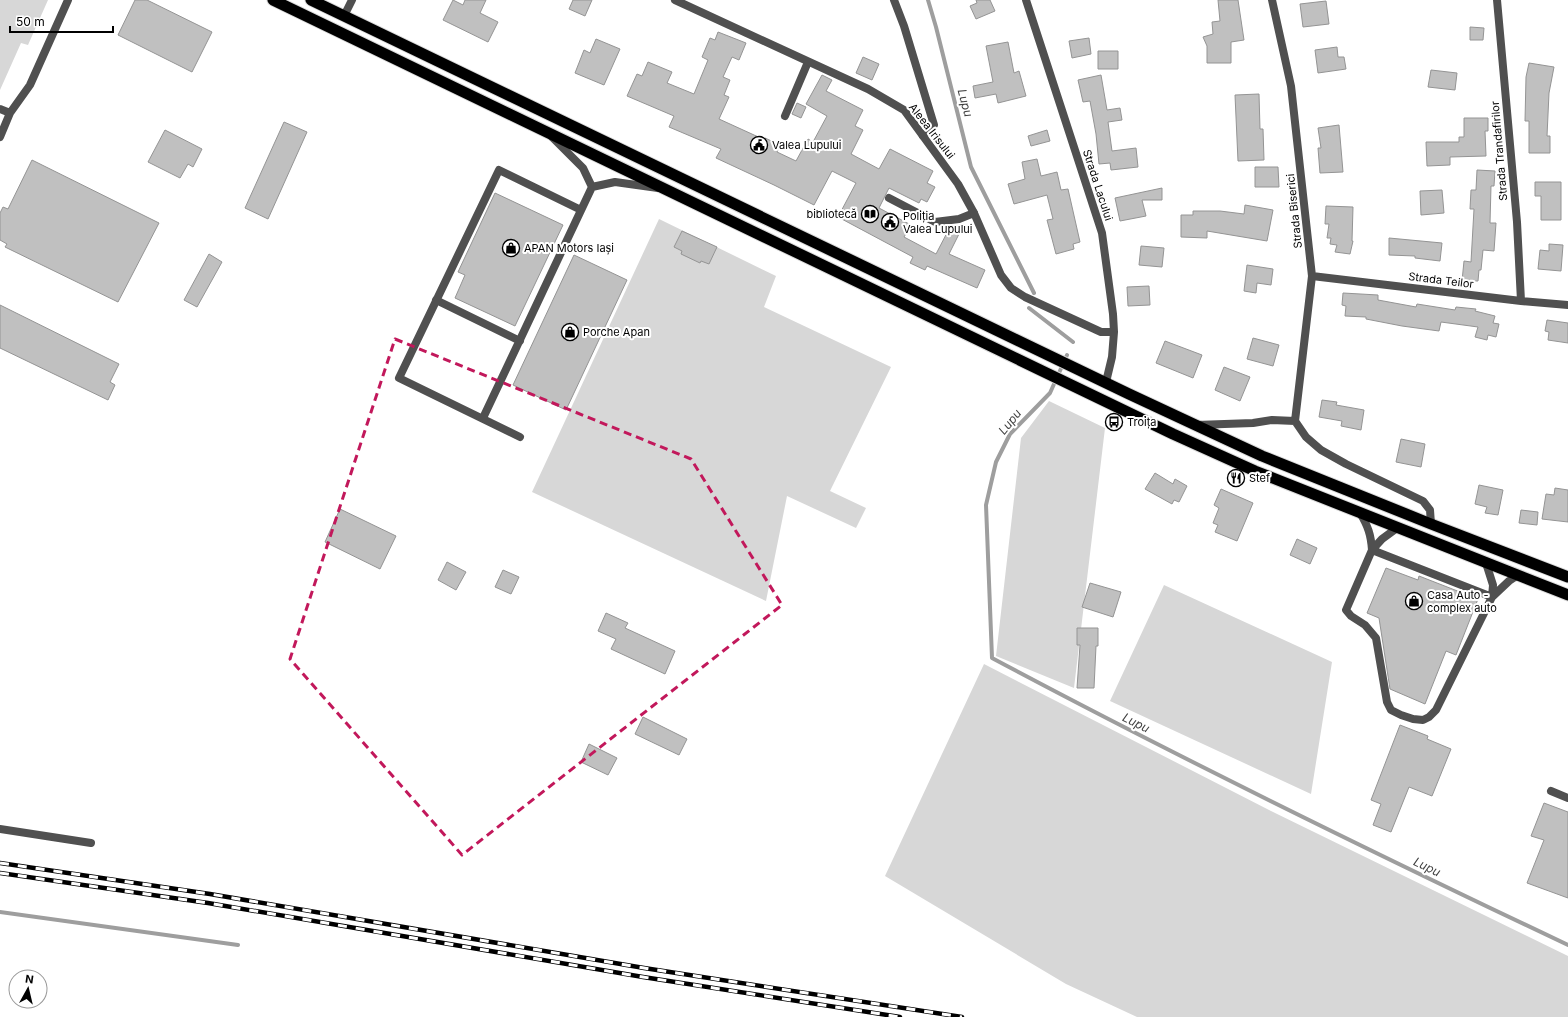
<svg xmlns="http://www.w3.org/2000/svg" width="1568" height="1017" font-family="Inter,sans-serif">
	<rect width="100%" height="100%" fill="#fff"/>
	<path fill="#d7d7d7" d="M0 0H48L28 45 21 43 0 90Z
		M659 219 776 276 764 307 891 367 830 491 866 508 856 528 787 496 766 601 532 492Z
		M1049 401 1105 428 1074 688 996 656 1021 438Z
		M1164 585 1332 662 1311 794 1110 701Z
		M984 664 1271 811 1568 956V1017H1137L1066 984 885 876Z"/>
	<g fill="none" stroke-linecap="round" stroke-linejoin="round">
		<path stroke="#9e9e9e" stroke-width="4" d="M928 0 936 27 971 167 1034 293
			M1029 308 1073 342
			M1067 355 1050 393 1010 434 996 462 986 505 992 658C1181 759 1374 853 1568 945
			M0 912 238 945"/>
	</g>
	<path fill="#c0c0c0" stroke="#949494" d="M135 0H147L212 32 192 72 118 35Z
		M453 0 463 5 465 0H486L480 13 498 22 488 42 443 20Z
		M573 0H592L585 16 569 9Z
		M976 0H990L995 11 976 19 970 6 977 3Z
		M1218 0H1238L1244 40 1231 42V63H1207V46L1203 37 1213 34 1212 22 1220 21Z
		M1326 1 1329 24 1303 27 1300 4Z
		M1470 27 1484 28 1483 40H1470Z
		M718 32 746 43 739 60 732 57 723 77 730 80 724 95 729 97 719 119 765 140V138L780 145 777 152 796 161 808 139 813 142 827 116 806 104 822 75 832 80 826 91 863 110 855 126 863 130 851 154 879 169 890 149 933 171 927 183 935 187 927 202 921 199 919 203 889 188 879 208 911 225 904 237 936 254 950 227 960 232 949 254 985 270 977 288 927 266 925 270 910 263 913 257 838 217 856 183 832 171 814 205 774 185 716 158 721 149 669 127 674 116 627 96 637 74 642 76 648 62 672 72 667 83 694 94 708 60 702 57 710 38 715 40Z
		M1089 38 1091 54 1072 58 1069 41Z
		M596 39 620 49 604 85 575 73 584 50 590 53Z
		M1008 42 1014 73 1019 71 1026 96 998 103 996 94 975 98 973 86 993 82 986 46Z
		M1337 47 1338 57H1344L1346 69 1318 73 1315 50Z
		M1098 51H1118V69H1098Z
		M863 57 879 64 872 80 856 73Z
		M1529 63 1554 67 1549 93 1547 136H1550V153H1529V121H1525L1526 77Z
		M1431 70 1457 73 1455 90 1428 87Z
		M1101 75 1107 110 1120 108 1122 120 1108 122 1112 151 1136 148 1138 167 1111 170 1110 163 1099 164 1096 134 1090 101 1083 102 1078 80Z
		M1259 94 1260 129H1263L1264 160 1238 161 1235 95Z
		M797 103 806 107 801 118 792 114Z
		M1464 118H1488V131H1485L1486 156 1450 157V165L1427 166 1426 142H1459V137H1464Z
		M284 122 307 132 268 219 245 208Z
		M1339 125 1343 172 1320 173 1318 148H1321L1318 128Z
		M165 130 202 149 193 167 188 164 180 178 148 162Z
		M1047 130 1050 141 1031 146 1028 136Z
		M1037 159 1041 176 1057 172 1061 190 1068 189 1080 242 1073 244 1074 249 1056 254 1047 220 1053 219 1047 195 1014 204 1008 184 1025 179 1022 162Z
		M32 160 159 223 118 302 5 247 7 244 0 240V213L3 207 8 209Z
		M1255 167H1278L1279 187H1255Z
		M1477 170 1495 171 1494 186H1491L1490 223H1496L1494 251 1483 250 1481 270H1479L1478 281H1462L1464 261 1471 262 1474 209H1470L1471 190H1476Z
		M1535 182H1561V220H1541V196H1535Z
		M1162 188V200H1142L1146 216 1120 221 1115 198Z
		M1442 190 1444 213 1421 215 1420 191Z
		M495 193 563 225 515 326 455 298 465 275 458 272Z
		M1245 205 1273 210 1267 241 1207 231V238L1181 237V215H1193V211H1220L1244 214Z
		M1326 206 1353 207 1352 241H1353L1350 254 1335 252 1337 245 1330 244 1331 238H1327L1329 224H1325Z
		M682 231 717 247 709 264 701 261 700 263 681 254 682 251 674 247Z
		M1389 238 1442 243 1440 261 1415 258V256L1389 255Z
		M1549 244 1563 245 1561 271 1538 269 1540 250 1549 251Z
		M1141 246 1164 248 1162 267 1139 265Z
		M209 254 222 262 197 307 184 300Z
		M574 255 627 280 566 410 513 385Z
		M1247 265 1273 269 1271 285 1257 283 1256 293 1244 291Z
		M1149 286 1150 305 1128 306 1127 287Z
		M1343 293 1378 295V300L1416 307 1417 304 1455 310 1456 307 1476 309 1475 311 1495 316 1493 323 1499 324 1496 337 1488 335 1487 340 1475 337 1478 327 1441 322 1439 331 1402 326 1366 319V317L1345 316 1346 306 1342 305Z
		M0 305 119 364 110 382 115 385 108 400 0 348Z
		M1547 320 1568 323V343L1548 340 1549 332 1545 331Z
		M1253 338 1279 345 1273 366 1247 359Z
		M1165 341 1202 355 1193 378 1156 363Z
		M1224 367 1250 377 1240 401 1215 390Z
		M1322 400 1337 402 1336 405 1364 410 1361 430 1341 426 1342 421 1319 417Z
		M1401 439 1425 444 1421 467 1396 462Z
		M1155 473 1173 484 1175 479 1187 486 1179 502 1174 500 1172 504 1145 489Z
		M1479 485 1503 490 1498 515 1485 513 1487 507 1475 504Z
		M1555 488 1568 490V522L1542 519 1546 494 1554 495Z
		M1221 489 1253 503 1237 541 1215 532 1218 525 1213 523 1219 508 1214 505Z
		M340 509 396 536 380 569 325 542Z
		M1521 510 1538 512 1537 525 1519 523Z
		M1297 539 1317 548 1310 564 1290 555Z
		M447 562 466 572 456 590 438 580Z
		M1386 568 1418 580 1419 576 1478 599 1456 655 1446 651 1425 704 1390 689 1379 618 1367 613Z
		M503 570 519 577 511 594 495 587Z
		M1090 583 1121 592 1113 617 1082 607Z
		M606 613 628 623 625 628 675 651 665 674 611 649 616 639 598 631Z
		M1077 628H1098V646H1096L1094 688H1077L1080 645H1077Z
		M643 717 687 739 679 755 635 734Z
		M1400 725 1428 736 1427 739 1451 749 1432 796 1409 787 1391 832 1373 825 1381 804 1371 800Z
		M589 744 617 758 608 775 581 762Z
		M1544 803 1568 812V898L1527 883 1544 840 1531 836Z"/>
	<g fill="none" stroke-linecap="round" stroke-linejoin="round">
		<g stroke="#dbdbdb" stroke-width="13">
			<path id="trunk" d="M273 0 1173 434 1255 471 1568 595
				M311 0 1129 394 1262 456 1431 524 1568 577"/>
		</g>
		<path stroke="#505050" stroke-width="8" d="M894 0 904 26 934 125 923 136
			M0 109 10 113
			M785 116 808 62
			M0 137 10 113 30 85 68 0
			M552 137 583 168 592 187 615 182 658 188
			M889 198 935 222 959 219 974 213
			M436 300 520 341
			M483 418 592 187
			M520 437 399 378 499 170 581 210
			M1360 513C1368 526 1371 535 1372 550
			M1397 528 1382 539 1372 550 1346 610 1351 616 1365 625 1376 638 1387 702 1391 710 1401 715 1413 719 1423 720 1429 717 1436 710 1492 597 1493 585 1486 563
			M1372 550 1492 597
			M1492 597 1509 581 1518 575
			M1551 791 1568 798
			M0 829 91 843"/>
		<path stroke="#505050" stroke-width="8" d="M675 0 868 89 904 110 958 184 974 213 1001 275 1011 288 1025 297 1101 332H1114
			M1026 0 1102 233 1113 314 1114 332 1112 357 1106 382
			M1272 0 1291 86 1312 276 1295 421 1306 437 1321 450 1346 464 1423 501 1430 510 1431 524
			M1497 0 1517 222 1521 301
			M344 16 352 0
			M1312 276 1521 301 1568 305
			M1196 425 1253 423 1272 420 1295 421"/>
		<use href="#trunk" stroke="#000" stroke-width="11"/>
		<g stroke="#000" stroke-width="4.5">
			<path id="rail" d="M0 863 210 894 644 968 962 1017
				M0 873 208 903 643 977 900 1017"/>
		</g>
		<use href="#rail" stroke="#fff" stroke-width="3" stroke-dasharray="9" stroke-linecap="butt"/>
	</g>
	<path fill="none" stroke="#c2185b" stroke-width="3" stroke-dasharray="8 5" stroke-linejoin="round" d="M395 339 691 459 782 605 462 855 290 659Z"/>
	<defs>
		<g id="civic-ring" transform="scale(0.9)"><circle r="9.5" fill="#fff" stroke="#000" stroke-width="1.5"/><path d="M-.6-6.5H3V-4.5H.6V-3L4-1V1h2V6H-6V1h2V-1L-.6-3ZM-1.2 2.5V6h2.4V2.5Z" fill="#000"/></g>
		<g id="library-ring" transform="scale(0.9)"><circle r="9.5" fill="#fff" stroke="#000" stroke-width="1.5"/><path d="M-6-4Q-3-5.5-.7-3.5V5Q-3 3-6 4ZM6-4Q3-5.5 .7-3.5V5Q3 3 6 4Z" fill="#000"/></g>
		<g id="shop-ring" transform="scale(0.9)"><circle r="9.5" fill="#fff" stroke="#000" stroke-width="1.5"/><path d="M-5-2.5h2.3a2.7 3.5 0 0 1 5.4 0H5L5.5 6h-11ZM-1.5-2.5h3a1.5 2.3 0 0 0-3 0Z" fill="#000"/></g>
		<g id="bus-ring" transform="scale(0.9)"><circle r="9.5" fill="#fff" stroke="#000" stroke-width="1.5"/><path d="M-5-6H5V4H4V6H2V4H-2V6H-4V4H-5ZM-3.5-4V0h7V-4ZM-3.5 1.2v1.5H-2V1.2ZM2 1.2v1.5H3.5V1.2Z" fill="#000"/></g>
		<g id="restaurant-ring" transform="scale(0.9)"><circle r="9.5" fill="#fff" stroke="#000" stroke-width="1.5"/><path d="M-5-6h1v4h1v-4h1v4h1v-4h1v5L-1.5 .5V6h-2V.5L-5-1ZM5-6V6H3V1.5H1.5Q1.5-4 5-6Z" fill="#000"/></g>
	</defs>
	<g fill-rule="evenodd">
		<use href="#civic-ring" x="759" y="145"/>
		<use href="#library-ring" x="870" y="214"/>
		<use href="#civic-ring" x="890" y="222"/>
		<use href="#shop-ring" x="511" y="248"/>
		<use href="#shop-ring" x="570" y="332"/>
		<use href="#bus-ring" x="1114" y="422"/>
		<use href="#restaurant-ring" x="1236" y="478"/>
		<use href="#shop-ring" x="1414" y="601"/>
	</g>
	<g text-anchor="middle" stroke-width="4" stroke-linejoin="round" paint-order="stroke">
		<g font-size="11" fill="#000" stroke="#fff">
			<text transform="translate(932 131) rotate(52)" y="4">Aleea Irisului</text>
			<text transform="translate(1499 151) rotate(-95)" y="4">Strada Trandafirilor</text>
			<text transform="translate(1098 185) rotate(72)" y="4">Strada Lacului</text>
			<text transform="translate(1294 211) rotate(-96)" y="4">Strada Biserici</text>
			<text transform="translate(1441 280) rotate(7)" y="4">Strada Teilor</text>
		</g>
		<g font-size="11" fill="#000" stroke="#fff" text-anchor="start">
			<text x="772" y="149">Valea Lupului</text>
			<text x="857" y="218" text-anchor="end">bibliotecă</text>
			<text x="903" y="220">Poliția<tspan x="903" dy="13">Valea Lupului</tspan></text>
			<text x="524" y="252">APAN Motors Iași</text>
			<text x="583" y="336">Porche Apan</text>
			<text x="1127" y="426">Troița</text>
			<text x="1249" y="482">Stef</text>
			<text x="1427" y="599">Casa Auto -<tspan x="1427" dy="13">complex auto</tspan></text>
		</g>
		<g font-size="12" font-style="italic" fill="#3f3f3f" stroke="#fff">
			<text transform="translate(965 103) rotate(75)" y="4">Lupu</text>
			<text transform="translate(1010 422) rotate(-51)" y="4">Lupu</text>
			<text transform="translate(1136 723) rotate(27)" y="4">Lupu</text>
			<text transform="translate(1427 867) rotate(26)" y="4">Lupu</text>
		</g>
	</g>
	<g transform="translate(28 989) rotate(8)"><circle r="19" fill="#ffffff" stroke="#999999"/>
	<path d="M0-3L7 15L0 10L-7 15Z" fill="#000000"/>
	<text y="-6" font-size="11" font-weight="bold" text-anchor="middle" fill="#000000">N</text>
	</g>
	<path d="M10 26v6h103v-6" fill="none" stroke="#000000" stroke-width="2"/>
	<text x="16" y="26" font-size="12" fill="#000000" stroke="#ffffff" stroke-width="3" paint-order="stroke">50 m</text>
</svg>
